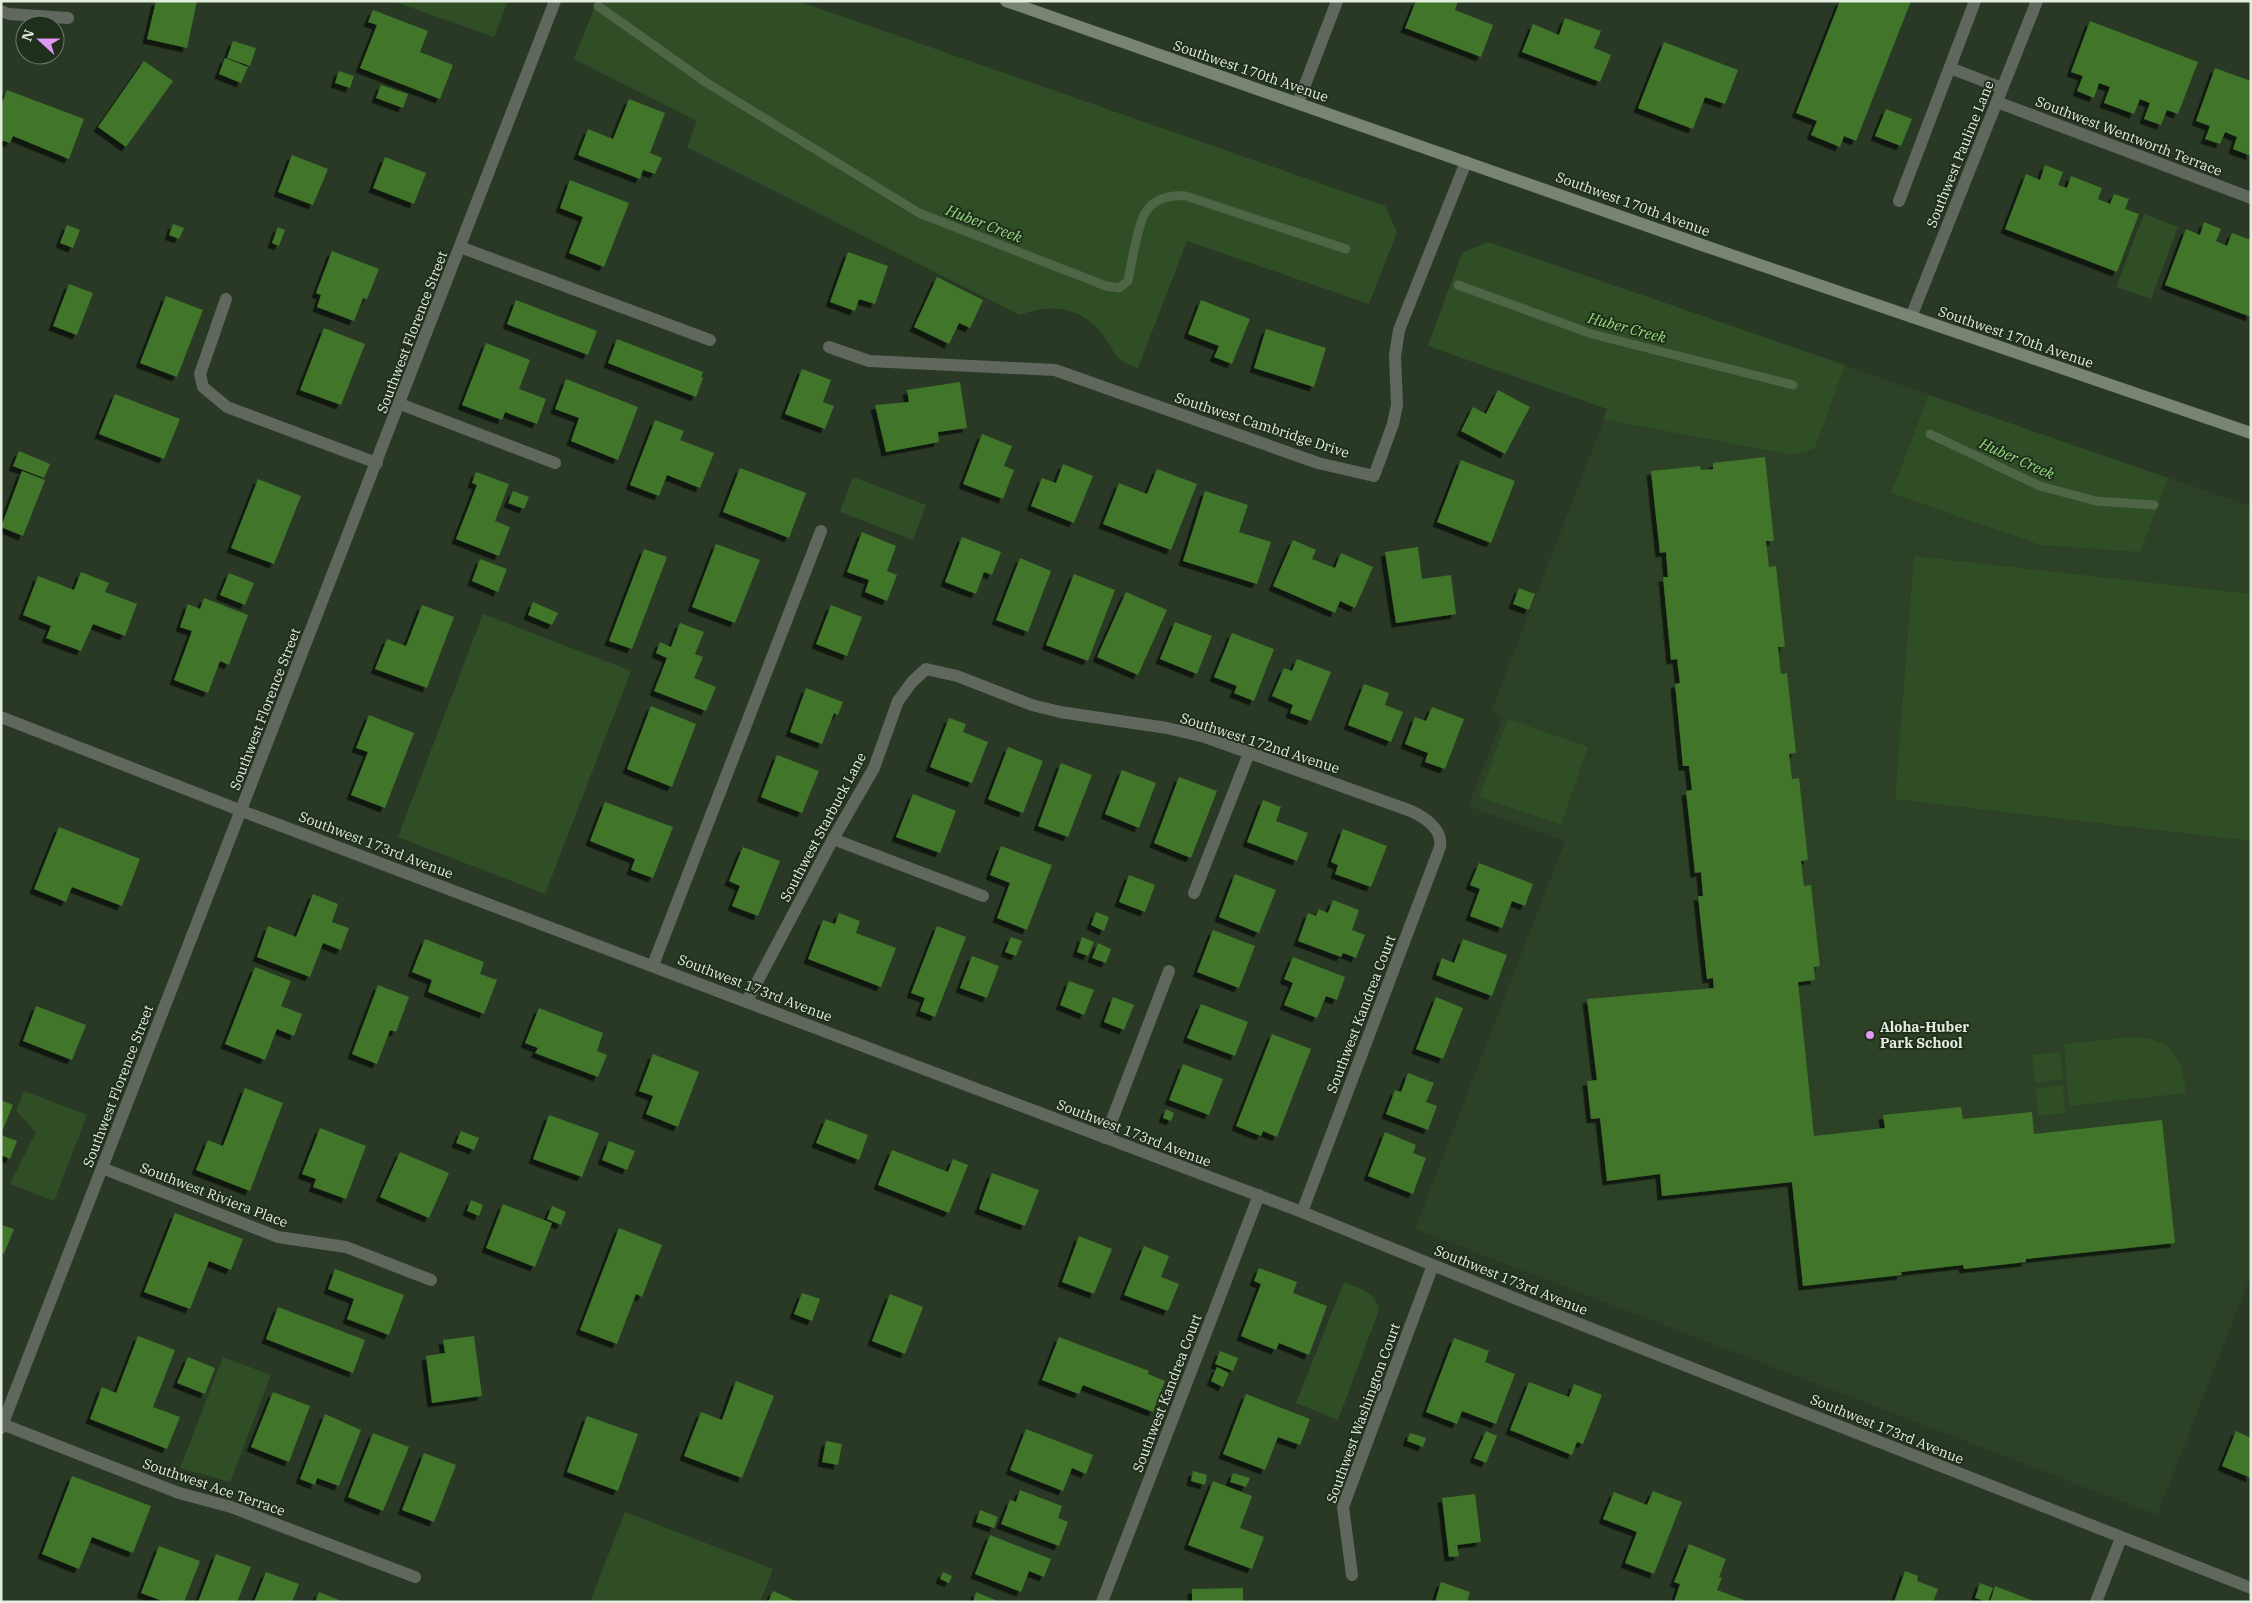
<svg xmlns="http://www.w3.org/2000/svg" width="2252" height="1603" font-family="'IBM Plex Serif',serif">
	<defs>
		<filter id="shadow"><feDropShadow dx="-4.5" dy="4.5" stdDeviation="0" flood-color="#0009"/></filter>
	</defs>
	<rect width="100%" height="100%" fill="#293925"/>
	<path fill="#2c4126" d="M1651 298 1929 395 1891 493 2040 545 2078 447 2251 506V1275L2157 1515 1415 1229 1565 841 1468 806 1503 717 1491 712Z"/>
	<path fill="#2f4e25" d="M392 1H508L494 37Z
		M597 1H798L1385 206 1397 232 1369 304 1187 241 1138 368C1115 361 1115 352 1103 335 1082 307 1050 303 1020 315L687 147 697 121 574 59Z
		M2144 214 2178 227 2151 299 2116 287Z
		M1488 242 1845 365 1815 448 1792 455 1603 419 1607 409 1428 346 1462 253Z
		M1929 395 2168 478 2140 552 2040 545 1891 493Z
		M853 477 926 505 913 540 840 512Z
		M1914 556 2251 594V841L1895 799Z
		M483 614 631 671 545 894 398 837Z
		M1508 719 1588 747 1561 825 1479 797Z
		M2131 1037C2172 1038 2182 1055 2186 1093L2069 1106 2064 1044Z
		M2060 1052 2063 1079 2035 1083 2032 1055Z
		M2063 1085 2065 1113 2038 1116 2036 1088Z
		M24 1091 87 1115 54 1201 10 1184 36 1132 16 1111Z
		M1344 1282C1359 1288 1376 1292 1379 1310L1338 1420 1296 1403Z
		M223 1357 271 1375 230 1482 180 1468Z
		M625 1512 773 1569 760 1602H590Z"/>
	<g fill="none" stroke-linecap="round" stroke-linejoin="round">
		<path stroke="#4e6646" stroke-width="9" d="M598 6 707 83 919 213 1106 286 1119 288 1128 281C1131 266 1138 224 1145 213 1154 198 1171 195 1186 196L1346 249
			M1458 285 1592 334 1793 385
			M1930 434 2040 486 2096 501 2154 505"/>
	</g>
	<path fill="#3f752c" filter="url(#shadow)" d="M156 1H197L187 48 147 39Z
		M1416 1H1458L1455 10 1493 25 1481 57 1405 28Z
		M1840 1H1911L1856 141 1844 136 1840 147 1811 135 1817 121 1796 113Z
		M373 10 428 31 420 52 453 65 440 99 360 68 377 25 368 22Z
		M1565 18 1601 31 1594 48 1611 55 1600 82 1522 52 1533 24 1559 35Z
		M2090 21 2198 62 2178 114 2167 110 2161 125 2144 119 2150 103 2140 99 2134 114 2104 103 2110 87 2099 83 2094 98 2077 91 2083 76 2071 72Z
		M233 41 256 48 250 66 227 58Z
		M1664 42 1738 70 1725 104 1705 97 1693 129 1638 108Z
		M225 58 248 67 241 83 219 74Z
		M144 61 173 81 126 147 98 127Z
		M2215 68 2251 81V156L2233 149 2237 137 2225 132 2220 144 2205 139 2210 126 2196 121Z
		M339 71 354 76 350 88 335 83Z
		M381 85 408 94 403 108 376 98Z
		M7 90 84 119 69 159 13 136 10 143 1 140V106Z
		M629 99 665 113 650 153 662 158 655 174 643 170 640 179 578 155 588 129 613 139Z
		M1886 109 1912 119 1901 146 1875 136Z
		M292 155 328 169 313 205 278 192Z
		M385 157 426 173 414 204 373 188Z
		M2045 165 2063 172 2058 185 2067 188 2071 176 2102 188 2098 199 2110 204 2114 194 2129 199 2125 209 2139 214 2117 272 2005 229 2026 174 2040 180Z
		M570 180 629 203 604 267 569 253 583 217 560 208Z
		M2204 222 2221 229 2216 241 2227 246 2232 233 2251 240V317L2165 285 2186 229 2200 235Z
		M173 224 184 228 179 239 169 235Z
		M67 225 80 230 73 248 60 243Z
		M278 227 285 230 279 246 272 243Z
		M332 251 379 269 367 299 363 298 354 321 317 307 321 295 316 293Z
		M848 252 888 266 875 304 859 299 855 311 830 302Z
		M937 277 983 300 970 328 959 323 949 344 914 327Z
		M69 284 93 293 77 335 53 326Z
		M166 296 203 310 177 377 140 363Z
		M516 300 597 331 588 355 507 324Z
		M1201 300 1250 319 1232 364 1214 357 1219 346 1188 334Z
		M324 328 365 344 341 405 300 390Z
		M1266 329 1326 348 1314 387 1254 368Z
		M617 339 703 372 701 377 703 378 696 397 608 363Z
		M486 343 530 360 519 389 546 399 537 424 505 412 502 420 462 405Z
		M802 369 831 380 823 402 834 406 825 429 785 414Z
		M566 379 638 407 618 460 571 441 579 418 555 409Z
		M960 382 967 428 938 432 939 442 886 452 875 405 909 402 907 390Z
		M1498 390 1530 407 1505 454 1461 431 1473 407 1486 414Z
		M115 394 180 419 164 459 99 434Z
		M655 420 684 431 680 440 714 453 700 488 667 475 659 496 630 485Z
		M982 434 1012 446 1004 466 1014 470 1003 499 963 484Z
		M19 451 50 464 44 478 13 466Z
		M1765 457 1774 541H1766L1769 567 1776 566 1785 647H1778L1781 674 1787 673 1796 753 1789 754 1792 779 1799 778 1808 860 1801 861 1804 886 1811 885 1820 966 1814 967 1815 980 1798 982 1814 1136 1885 1128 1883 1115 1961 1107 1963 1119 2032 1112 2034 1134 2162 1120 2175 1243 2026 1259V1262L1964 1269 1963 1265 1901 1272 1902 1275 1803 1286 1792 1182 1662 1196 1660 1174 1607 1181 1600 1118 1591 1119 1587 1081 1597 1080 1587 999 1714 988 1713 978 1707 979 1698 896H1703L1701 872 1695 873 1686 791 1692 790 1689 766H1683L1675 684 1680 683 1677 659 1671 660 1663 577H1668L1666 552 1660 553 1651 471 1700 466 1701 470 1713 469V463Z
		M1461 460 1515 481 1491 543 1437 522Z
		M1063 464 1093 476 1074 523 1031 506 1042 478 1056 483Z
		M740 468 806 493 789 538 723 512Z
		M1157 469 1197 484 1171 550 1103 524 1119 483 1147 494Z
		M22 471 45 480 23 536 1 527Z
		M476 472 509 484 495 521 510 527 499 556 456 539 477 485 472 483Z
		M258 479 301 496 274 564 231 548Z
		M513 491 529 497 524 509 508 503Z
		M1205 491 1248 505 1239 532 1271 542 1257 584 1183 561Z
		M862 532 896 546 887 571 897 575 887 601 865 592 869 580 847 572Z
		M962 537 1001 552 992 575 984 572 976 594 945 582Z
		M1293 540 1316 550 1312 559 1335 568 1341 553 1373 567 1355 608 1340 601 1335 613 1273 586Z
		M716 544 760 560 735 623 692 607Z
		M1418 547 1422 579 1451 575 1456 614 1396 623 1385 552Z
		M644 549 667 557 632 649 609 641Z
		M1020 558 1051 571 1028 632 996 620Z
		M480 559 507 569 498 592 472 581Z
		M81 572 109 583 105 592 137 604 125 636 93 624 81 651 46 638 51 626 23 615 38 576 74 590Z
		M229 573 254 583 245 605 220 595Z
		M1074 574 1115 590 1088 661 1046 645Z
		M1519 588 1535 594 1529 610 1513 604Z
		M1126 592 1167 610 1138 675 1097 657Z
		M204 598 248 615 229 665 220 661 208 693 174 680 192 631 180 627 188 604 200 609Z
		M533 602 558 613 552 625 528 615Z
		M422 605 454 617 427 688 375 669 387 639 406 646Z
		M831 605 862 617 847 656 816 644Z
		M1175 622 1212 636 1197 674 1160 659Z
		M680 623 704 632 695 654 703 657 694 678 716 687 706 711 654 691 667 658 656 653 660 642 671 647Z
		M1232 633 1274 649 1254 701 1234 693 1237 686 1214 677Z
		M1297 659 1331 672 1311 721 1290 713 1293 705 1272 696 1284 668 1292 671Z
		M1364 684 1389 693 1385 705 1403 712 1391 742 1348 725Z
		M806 688 843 702 838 715 834 713 822 744 790 732Z
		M651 706 696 724 672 787 627 769Z
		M1432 707 1464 719 1445 769 1425 762 1428 753 1405 744 1415 717 1426 721Z
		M369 715 414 733 385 808 351 795 368 752 356 748Z
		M949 718 966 724 963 732 988 742 972 783 930 767Z
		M1008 747 1043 761 1023 813 988 799Z
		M777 755 819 771 802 813 761 797Z
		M1061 763 1092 775 1068 837 1038 826Z
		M1122 770 1156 783 1139 828 1105 814Z
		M1179 777 1217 791 1191 858 1154 843Z
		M913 794 956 811 940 853 896 837Z
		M1263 800 1281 807 1276 821 1308 833 1297 861 1247 842Z
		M605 802 673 827 653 878 631 870 635 859 590 841Z
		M59 827 140 859 122 906 72 887 66 902 34 889Z
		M1343 829 1387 846 1371 887 1335 874 1338 865 1331 862Z
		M1001 846 1052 865 1027 930 997 918 1010 883 990 875Z
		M743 847 780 861 758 916 732 906 740 886 729 881Z
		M1479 863 1533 884 1525 906 1512 901 1502 928 1470 916 1480 889 1470 885Z
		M1235 874 1276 890 1259 933 1219 917Z
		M1129 875 1155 885 1145 912 1119 902Z
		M313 894 338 904 332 922 349 928 341 950 323 943 310 977 257 957 268 926 296 937Z
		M1333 900 1359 910 1352 930 1365 935 1356 958 1343 953 1341 957 1298 941 1308 913 1316 916 1319 909 1328 913Z
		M1096 912 1109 917 1104 931 1091 925Z
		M839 913 860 921 856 933 896 948 881 987 808 959 823 920 835 924Z
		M937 926 966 937 935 1017 920 1011 925 998 911 993Z
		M1213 930 1255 946 1239 988 1197 972Z
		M1011 937 1022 941 1016 956 1005 952Z
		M1082 937 1094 942 1088 956 1077 952Z
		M425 939 484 962 480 974 497 980 484 1014 428 992 432 980 412 972Z
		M1463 939 1507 955 1492 996 1436 975 1442 958 1454 963Z
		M1098 943 1111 949 1106 963 1092 958Z
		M972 956 999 966 987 998 960 988Z
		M1293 957 1345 977 1337 1000 1326 996 1317 1018 1284 1005 1293 983 1284 979Z
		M255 967 291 981 281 1006 302 1014 294 1036 277 1029 265 1060 225 1044Z
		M1069 981 1094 990 1084 1015 1060 1005Z
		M378 985 409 997 396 1032 390 1030 377 1064 352 1054Z
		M1113 997 1134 1005 1124 1030 1104 1022Z
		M1436 997 1463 1008 1443 1059 1416 1049Z
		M1201 1004 1248 1022 1235 1056 1187 1038Z
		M36 1006 86 1025 72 1060 23 1041Z
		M539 1008 603 1033 597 1051 607 1055 598 1077 535 1053 538 1048 525 1043Z
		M1272 1034 1311 1049 1277 1137 1263 1131 1261 1136 1236 1126Z
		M653 1054 699 1072 678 1127 646 1114 653 1096 639 1091Z
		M1183 1064 1223 1079 1209 1115 1169 1100Z
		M1408 1073 1434 1083 1426 1102 1437 1106 1428 1130 1386 1114 1395 1090 1401 1092Z
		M245 1088 283 1103 250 1191 196 1170 208 1140 223 1146Z
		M1 1100 13 1105 1 1134Z
		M1166 1109 1174 1113 1171 1121 1163 1118Z
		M549 1115 599 1133 582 1177 533 1159Z
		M826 1119 868 1135 859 1160 816 1143Z
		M320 1128 366 1146 346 1199 313 1187 316 1179 302 1174Z
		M461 1131 479 1138 474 1150 456 1143Z
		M1385 1132 1416 1145 1413 1153 1426 1158 1413 1194 1368 1176Z
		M1 1135 17 1141 10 1159 1 1155Z
		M609 1141 635 1151 627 1170 602 1160Z
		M892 1150 948 1172 953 1159 968 1165 949 1213 878 1185Z
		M400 1152 449 1173 429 1218 380 1197Z
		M992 1173 1039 1190 1025 1226 979 1209Z
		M471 1200 483 1205 479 1216 467 1211Z
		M503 1204 552 1223 535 1267 486 1248Z
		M552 1206 566 1212 561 1225 547 1219Z
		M175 1213 243 1239 231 1270 209 1261 190 1309 144 1292Z
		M1 1225 14 1229 4 1254 1 1252Z
		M619 1228 662 1245 642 1297 636 1294 617 1344 580 1330Z
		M1079 1236 1112 1249 1094 1294 1062 1282Z
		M1144 1246 1169 1256 1161 1277 1179 1284 1168 1311 1124 1295Z
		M1259 1268 1297 1282 1293 1293 1327 1306 1309 1355 1279 1343 1276 1350 1241 1336 1261 1284 1254 1281Z
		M335 1269 404 1295 389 1335 347 1319 354 1299 328 1289Z
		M802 1293 820 1299 812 1321 794 1314Z
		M890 1294 923 1307 905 1354 872 1341Z
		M278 1307 365 1340 353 1373 266 1339Z
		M138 1336 175 1350 153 1407 180 1417 167 1449 90 1419 102 1387 116 1393Z
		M474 1336 482 1396 432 1403 426 1356 445 1353 443 1340Z
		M1059 1337 1149 1371 1148 1374 1165 1381 1153 1412 1083 1385 1079 1394 1042 1380Z
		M1454 1338 1489 1351 1485 1362 1515 1374 1496 1424 1462 1411 1457 1424 1426 1412Z
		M1220 1351 1238 1358 1233 1371 1215 1364Z
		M188 1357 215 1368 205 1394 177 1383Z
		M1217 1367 1229 1373 1223 1387 1211 1381Z
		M736 1381 774 1396 742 1478 684 1456 701 1412 722 1420Z
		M1529 1382 1569 1397 1574 1384 1602 1395 1583 1444 1577 1442 1572 1455 1510 1430Z
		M273 1392 310 1406 289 1462 251 1447Z
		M1246 1394 1310 1419 1300 1445 1278 1437 1265 1470 1223 1454Z
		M325 1414 361 1430 339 1486 317 1478 315 1485 300 1479Z
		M587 1416 638 1434 618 1491 567 1472Z
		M1026 1429 1093 1455 1086 1474 1072 1468 1063 1491 1010 1470Z
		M1486 1431 1497 1436 1486 1463 1474 1458Z
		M2236 1431 2251 1438V1478L2222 1466Z
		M373 1433 409 1447 383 1511 348 1497Z
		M1410 1433 1426 1438 1423 1447 1407 1441Z
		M826 1441 842 1444 838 1465 822 1462Z
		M424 1453 456 1465 434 1522 402 1510Z
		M1193 1471 1207 1475 1205 1485 1191 1481Z
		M1233 1473 1250 1478 1246 1487 1230 1482Z
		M72 1476 151 1506 133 1553 92 1537 79 1569 42 1554Z
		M1213 1481 1252 1496 1240 1528 1264 1537 1252 1569 1188 1545Z
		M1020 1490 1062 1506 1058 1518 1068 1522 1059 1546 1001 1524 1010 1500 1016 1502Z
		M1653 1491 1682 1502 1654 1574 1625 1563 1637 1532 1603 1519 1614 1492 1647 1505Z
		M1475 1494 1481 1542 1457 1545 1459 1556 1449 1557 1442 1498Z
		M980 1510 998 1517 994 1528 976 1522Z
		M990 1535 1051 1559 1044 1577 1029 1571 1021 1592 975 1574Z
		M1689 1544 1726 1559 1719 1577 1722 1578 1717 1590 1744 1600 1743 1602H1674L1680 1584 1674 1582Z
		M159 1546 200 1561 184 1602H165L141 1593Z
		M216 1554 251 1567 237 1602H198Z
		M1905 1571 1918 1576 1917 1581 1938 1589 1933 1602H1894Z
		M266 1572 299 1584 292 1602H254Z
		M943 1572 952 1576 949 1583 940 1579Z
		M1441 1582 1470 1592 1467 1602H1435Z
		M1980 1583 1993 1588 1988 1602 1975 1598Z
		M1995 1586 2036 1602H1990Z
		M1243 1588V1602H1192V1589Z
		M773 1591 798 1602H768Z
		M319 1592 344 1602H315Z
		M976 1592 1000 1602H973Z"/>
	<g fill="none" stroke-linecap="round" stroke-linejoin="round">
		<path stroke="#60685e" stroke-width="12" d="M1950 68 2002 88
			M1899 201 1975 1
			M460 247 710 340
			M226 299 200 374 203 387 227 407 377 463
			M829 347 869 361 1055 370
			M833 839 983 896
			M1194 893 1249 753
			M653 965 821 531
			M1105 1138 1169 971"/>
		<path stroke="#60685e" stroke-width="12" d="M1 11 9 14 68 18
			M1997 102 2251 198
			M1298 103 1337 1
			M1911 317 2037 1
			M1055 370 1318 463 1374 476 1393 424 1397 405 1395 356 1399 330 1466 162
			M400 404 555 463
			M1 717 242 811 1302 1212 1529 1304 2251 1588
			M747 1001 833 839 874 768 898 701 912 682 926 669 957 676 1032 705 1060 712 1167 728 1205 737 1411 811C1424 817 1443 829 1440 847L1302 1212
			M102 1168 278 1237 346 1247 431 1280
			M2 1424 179 1493 231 1507 415 1577
			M1 1428 555 1
			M1352 1575 1343 1507 1433 1265
			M1102 1602 1259 1195
			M2096 1602 2121 1538"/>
		<path stroke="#788575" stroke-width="12" d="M1006 1 1699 244 2251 433"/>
	</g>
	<circle fill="#de98f2" stroke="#202f1b" stroke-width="2" cx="1870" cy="1035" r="5"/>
	<g text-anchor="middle" stroke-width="4" stroke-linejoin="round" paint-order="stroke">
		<g font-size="14" fill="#e3eee0" stroke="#202f1b">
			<text transform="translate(1251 71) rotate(19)" y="5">Southwest 170th Avenue</text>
			<text transform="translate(2129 136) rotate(21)" y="5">Southwest Wentworth Terrace</text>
			<text transform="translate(1960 154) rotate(-68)" y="5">Southwest Pauline Lane</text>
			<text transform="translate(1633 204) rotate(20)" y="5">Southwest 170th Avenue</text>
			<text transform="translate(412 332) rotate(-69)" y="5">Southwest Florence Street</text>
			<text transform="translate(2016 337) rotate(19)" y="5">Southwest 170th Avenue</text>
			<text transform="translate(1262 425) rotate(18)" y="5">Southwest Cambridge Drive</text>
			<text transform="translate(265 709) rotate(-69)" y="5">Southwest Florence Street</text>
			<text transform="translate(1260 743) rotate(18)" y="5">Southwest 172nd Avenue</text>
			<text transform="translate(823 827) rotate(-62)" y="5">Southwest Starbuck Lane</text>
			<text transform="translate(376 845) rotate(21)" y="5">Southwest 173rd Avenue</text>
			<text transform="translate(755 988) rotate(21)" y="5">Southwest 173rd Avenue</text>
			<text transform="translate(1361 1014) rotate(-69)" y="5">Southwest Kandrea Court</text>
			<text transform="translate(118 1086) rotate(-69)" y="5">Southwest Florence Street</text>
			<text transform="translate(1134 1133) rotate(21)" y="5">Southwest 173rd Avenue</text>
			<text transform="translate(214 1195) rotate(21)" y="5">Southwest Riviera Place</text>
			<text transform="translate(1511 1280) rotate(22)" y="5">Southwest 173rd Avenue</text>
			<text transform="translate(1167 1393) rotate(-69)" y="5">Southwest Kandrea Court</text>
			<text transform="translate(1363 1413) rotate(-70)" y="5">Southwest Washington Court</text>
			<text transform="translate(1887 1429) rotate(22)" y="5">Southwest 173rd Avenue</text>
			<text transform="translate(214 1487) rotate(19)" y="5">Southwest Ace Terrace</text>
		</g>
		<g font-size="14" font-weight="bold" fill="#e3eee0" stroke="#202f1b" text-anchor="start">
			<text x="1880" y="1032">Aloha-Huber<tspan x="1880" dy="16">Park School</tspan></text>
		</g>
		<g font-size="15" font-style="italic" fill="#94de7c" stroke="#202f1b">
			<text transform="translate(984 224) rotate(21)" y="5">Huber Creek</text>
			<text transform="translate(1627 328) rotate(15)" y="5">Huber Creek</text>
			<text transform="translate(2017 459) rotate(24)" y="5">Huber Creek</text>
		</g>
	</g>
	<rect width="2252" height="1603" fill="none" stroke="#e3eee0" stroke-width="5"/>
	<g transform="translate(40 40) rotate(291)"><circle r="24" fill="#202f1b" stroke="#6e7b6a"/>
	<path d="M0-4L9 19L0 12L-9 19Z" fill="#de98f2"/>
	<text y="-8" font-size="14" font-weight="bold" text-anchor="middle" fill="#e3eee0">N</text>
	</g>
</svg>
